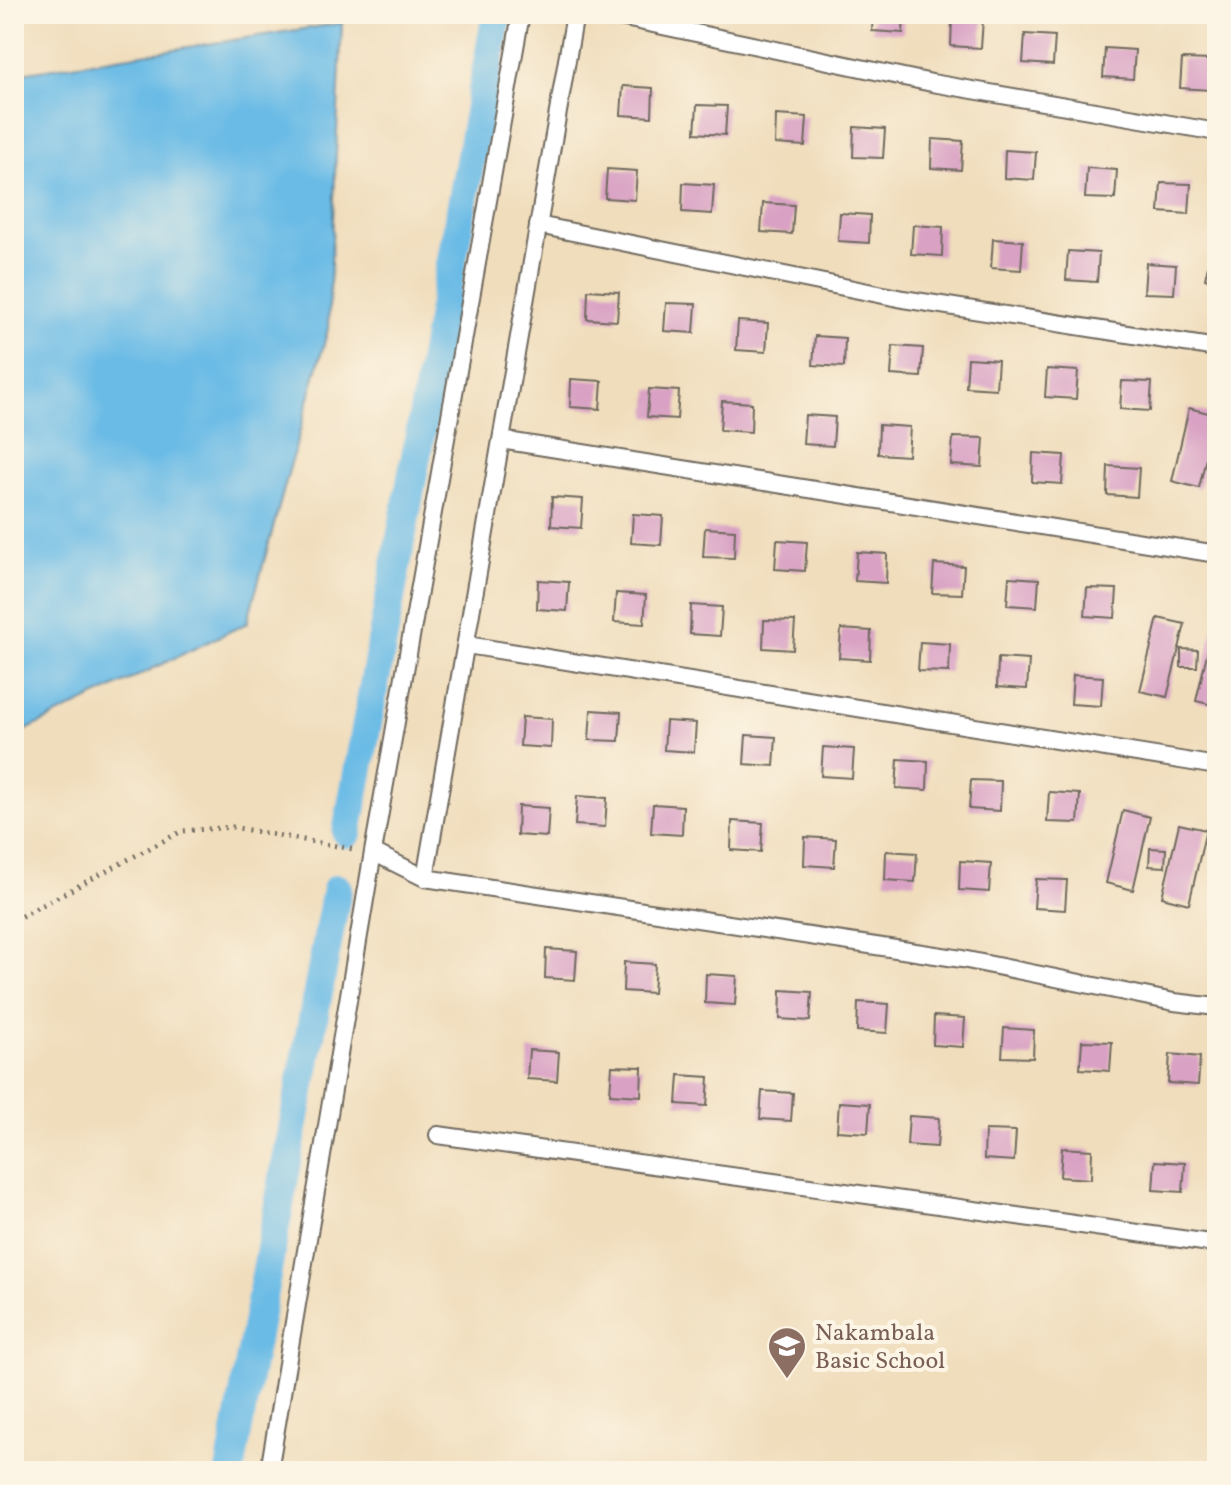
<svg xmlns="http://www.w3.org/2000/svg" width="1231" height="1485" font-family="Vollkorn,serif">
	<rect width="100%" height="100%" fill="#fcf5e5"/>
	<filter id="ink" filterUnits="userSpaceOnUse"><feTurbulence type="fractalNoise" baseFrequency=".0125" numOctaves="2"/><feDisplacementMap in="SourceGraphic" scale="16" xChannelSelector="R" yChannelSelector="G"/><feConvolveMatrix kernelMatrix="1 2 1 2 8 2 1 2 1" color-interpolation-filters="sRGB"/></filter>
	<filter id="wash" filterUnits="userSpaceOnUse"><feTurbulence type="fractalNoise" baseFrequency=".006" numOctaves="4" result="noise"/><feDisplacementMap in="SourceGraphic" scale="32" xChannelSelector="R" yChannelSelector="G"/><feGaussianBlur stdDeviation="1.8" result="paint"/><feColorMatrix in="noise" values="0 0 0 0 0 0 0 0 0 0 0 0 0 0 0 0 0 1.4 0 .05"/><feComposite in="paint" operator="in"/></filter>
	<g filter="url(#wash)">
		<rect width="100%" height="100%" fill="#f0ddbc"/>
		<path fill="#6bbbe6" stroke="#4b7388" stroke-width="2" d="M342 23 328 329 247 623 14 736V74Z"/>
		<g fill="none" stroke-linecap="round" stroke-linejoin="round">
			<path stroke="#6bbbe6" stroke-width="30" d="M347 833 497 14
				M230 1471 337 889"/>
		</g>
		<g id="blocks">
			<path fill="#d9a2c4" d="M873 14H904L903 33 872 31Z
				M952 17 983 19 981 48 951 46Z
				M1025 34 1055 36 1053 65 1023 63Z
				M1105 48 1135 50 1133 79 1103 77Z
				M1182 59 1212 60 1210 90 1180 88Z
				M623 86 653 88 652 117 621 115Z
				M697 105 727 106 725 135 695 133Z
				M776 115 807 117 805 146 775 144Z
				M854 127 885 129 883 158 853 157Z
				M932 139 963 141 961 170 931 168Z
				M1005 150 1036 152 1034 180 1004 178Z
				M1087 168 1117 170 1115 199 1085 198Z
				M607 169 637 171 635 200 605 198Z
				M683 183 714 185 712 214 682 212Z
				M1161 183 1191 184 1189 214 1159 212Z
				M763 203 794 205 792 234 761 232Z
				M840 213 870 215 869 243 838 241Z
				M913 225 943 227 942 256 911 254Z
				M1216 231H1217V282L1205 279Z
				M993 239 1023 241 1021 270 991 268Z
				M1068 251 1099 253 1097 282 1066 280Z
				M1146 263 1176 265 1174 294 1144 293Z
				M588 290 619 292 617 321 587 319Z
				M666 303 696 304 694 333 664 331Z
				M738 321 768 323 766 352 736 350Z
				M815 336 845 338 844 367 813 365Z
				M893 346 923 348 921 377 891 375Z
				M968 358 998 360 996 389 966 387Z
				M1047 369 1078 371 1076 399 1045 397Z
				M571 379 602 381 600 409 570 407Z
				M1122 381 1152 382 1150 411 1120 409Z
				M649 389 679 391 677 419 647 417Z
				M722 401 752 403 751 432 720 430Z
				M1189 408 1216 415 1199 488 1172 481Z
				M805 415 835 417 833 446 803 444Z
				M879 425 910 427 908 456 878 454Z
				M953 437 984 438 982 467 951 465Z
				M1033 453 1064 455 1062 484 1032 482Z
				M1108 466 1139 468 1137 497 1107 495Z
				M552 497 583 499 581 528 551 526Z
				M633 514 663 516 661 545 631 543Z
				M705 528 735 530 734 558 703 557Z
				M777 540 807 542 805 571 775 569Z
				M857 552 887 554 886 583 855 581Z
				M934 564 964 566 962 594 932 593Z
				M1009 577 1039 579 1037 607 1007 605Z
				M538 580 569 582 567 611 537 609Z
				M1087 588 1117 589 1115 618 1085 616Z
				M616 593 646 595 644 624 614 622Z
				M691 605 722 607 720 636 690 634Z
				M1158 618 1185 624 1167 697 1140 691Z
				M764 620 795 621 793 650 763 648Z
				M1213 628 1217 629V706L1196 701Z
				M841 629 871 631 870 660 839 658Z
				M920 642 950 644 949 672 918 671Z
				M1181 649 1198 650 1197 667H1181Z
				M998 658 1029 660 1027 689 997 687Z
				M1073 675 1103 677 1101 706 1071 704Z
				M591 710 621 712 619 741 589 740Z
				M522 717 552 719 551 748 520 746Z
				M666 721 696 723 694 752 664 750Z
				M746 735 776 737 774 766 744 764Z
				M823 747 854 749 852 778 821 776Z
				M898 759 928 761 927 790 896 788Z
				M971 780 1001 781 1000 811 969 809Z
				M1049 792 1080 794 1078 823 1047 822Z
				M577 796 607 798 605 827 575 825Z
				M653 804 683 806 682 835 651 833Z
				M518 806 549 808 547 837 517 835Z
				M1123 810 1150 817 1133 890 1106 883Z
				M732 821 763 823 761 852 731 850Z
				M1179 824 1206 830 1189 904 1162 897Z
				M805 837 836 839 834 867 804 865Z
				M1150 848 1166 849 1165 867 1149 866Z
				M886 851 917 853 915 882 885 880Z
				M960 861 991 863 989 892 959 890Z
				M1036 879 1067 880 1065 910 1034 908Z
				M546 949 577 951 575 980 545 978Z
				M624 962 655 964 653 993 623 991Z
				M706 974 737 976 735 1005 705 1003Z
				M781 990 812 992 810 1021 780 1019Z
				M858 1002 889 1004 887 1033 857 1031Z
				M934 1016 965 1018 963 1047 933 1045Z
				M1004 1028 1034 1030 1033 1058 1002 1057Z
				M1082 1041 1112 1042 1110 1071 1080 1069Z
				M529 1050 559 1052 557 1081 527 1079Z
				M1170 1054 1200 1057 1198 1085 1168 1083Z
				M612 1066 642 1067 641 1096 610 1094Z
				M679 1075 709 1077 707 1106 677 1104Z
				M762 1091 793 1093 791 1121 760 1119Z
				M839 1102 870 1104 868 1133 837 1131Z
				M909 1116 939 1118 937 1147 907 1145Z
				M985 1130 1016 1131 1014 1161 984 1159Z
				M1062 1148 1092 1150 1091 1179 1060 1177Z
				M1155 1161 1185 1163 1183 1192 1153 1190Z"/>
		</g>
	</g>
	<g filter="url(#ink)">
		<use href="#blocks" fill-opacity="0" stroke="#70695e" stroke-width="2"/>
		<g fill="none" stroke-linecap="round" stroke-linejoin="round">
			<g stroke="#70695e" stroke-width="20">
				<path id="service" d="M606 14 932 83 1217 132
					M538 225 903 299 1217 348
					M501 440 1217 554
					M467 645 1217 766
					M373 852 425 878 962 959 1174 1002 1217 1007
					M425 878 575 14
					M438 1135 1217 1244
					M269 1471 373 852 521 14"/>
			</g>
			<path stroke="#70695e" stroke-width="5" stroke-dasharray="2 6" stroke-linecap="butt" d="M14 920 182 831 232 827 353 849"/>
			<use href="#service" stroke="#fff" stroke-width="16"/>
		</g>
	</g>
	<defs>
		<g id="school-pin" transform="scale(2)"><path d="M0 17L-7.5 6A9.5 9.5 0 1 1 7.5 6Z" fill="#8d6e63" stroke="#fcf5e5"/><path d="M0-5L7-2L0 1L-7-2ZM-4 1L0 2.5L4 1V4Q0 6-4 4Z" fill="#fff"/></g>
	</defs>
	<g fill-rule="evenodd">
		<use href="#school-pin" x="787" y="1346"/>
	</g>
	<g text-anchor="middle" stroke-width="8" stroke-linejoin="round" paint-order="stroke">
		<g font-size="24" fill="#785e54" stroke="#fcf5e5" text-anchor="start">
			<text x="815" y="1340">Nakambala<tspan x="815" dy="28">Basic School</tspan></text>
		</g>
	</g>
	<rect width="1231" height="1485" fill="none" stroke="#fcf5e5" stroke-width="48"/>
</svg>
